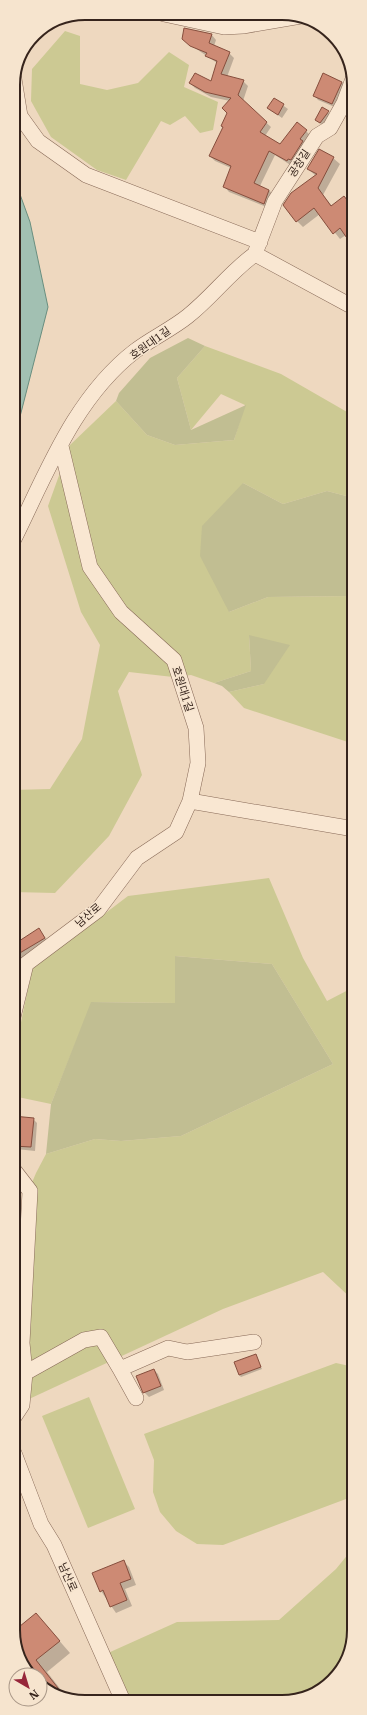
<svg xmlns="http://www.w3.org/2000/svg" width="367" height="1715" font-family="'IBM Plex Serif','Noto Sans KR',serif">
	<rect width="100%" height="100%" fill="#eed8bf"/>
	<path fill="#ccc993" d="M65 31 80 36V84L107 90 138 83 169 52 189 65 184 87 218 102 213 130 200 133 185 116 170 125 161 121 126 180 97 170 51 137 31 101 32 69Z
		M205 346 281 374 354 416V498L327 491 283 504 243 483 229 612 268 597 354 596V744L244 708 229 692 264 684 249 635 251 671 214 683 191 675 173 677 129 672 118 691 142 775 109 836 55 893 13 892V790L50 789 82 739 100 645 81 612 48 506 70 445 116 401 147 435 175 445 234 440 245 405 221 394 191 430 177 378Z
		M269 878 303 958 327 1001 354 987V1301L323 1272 223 1309 14 1406 13 1221 18 1216 36 1173 46 1154 95 1139 121 1141 181 1136 333 1064 272 964 175 956V1003L92 1002 51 1104 13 1096V1061L32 969 128 896Z
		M336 1363 354 1367V1496L223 1545 197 1544 176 1531 160 1512 153 1492 154 1460 144 1434Z
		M89 1397 135 1509 88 1528 42 1416Z
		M354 1547V1634L333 1681 291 1701H131L108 1653 177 1622 279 1620 336 1569Z"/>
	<path fill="#c1be92" d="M188 338 205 346 177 378 191 430 246 405 234 440 175 445 147 435 116 401 119 393 150 358Z
		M243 483 283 504 327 491 354 498V596L268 597 229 612 200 556 202 526Z
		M249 635 290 645 264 684 229 692 222 686 214 683 251 671Z
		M175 956 272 964 333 1064 181 1136 121 1141 95 1139 46 1154 51 1104 91 1002 175 1003Z"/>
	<path fill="#a2c0b2" stroke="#698e7f" d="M13 175 30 222 48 307 13 444Z"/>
	<path fill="#0003" d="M211 34 216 40 214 46 229 53 234 58 227 77 243 81 248 86 243 101 271 127 265 136 280 145 306 131 311 136 292 166 275 155 260 186 269 190 274 196 269 208 229 192 224 186 231 168 215 161 210 156 224 127 230 101 211 97 195 88 190 83H211L217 63 189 44Z
		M342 82 346 87 337 108 318 100 314 95Z
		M274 99 288 109 282 118 268 108Z
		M323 109 333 116 325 127 316 120Z
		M349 148 353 149V164L346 159Z
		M333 158 340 164 323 195 332 206 344 197 353 207V245L346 235 340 239 320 214 303 227 297 221 316 176 308 169Z
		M39 930 51 945 13 968V946Z
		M354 956V969L347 962Z
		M33 1119 37 1123 35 1151 16 1149 13 1146V1129Z
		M255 1355 262 1369 241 1377 239 1375Z
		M154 1370 158 1374 164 1390 149 1397 144 1392Z
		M123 1561 129 1567 136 1585 125 1589 132 1606 116 1613 101 1591Z
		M36 1614 70 1653 47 1672 69 1700 40 1683V1675H30L14 1639V1632Z"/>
	<path fill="#cd8a74" stroke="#864e3d" d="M184 28 212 34 209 43 230 52 221 74 244 80 238 95 267 122 260 132 280 144 297 122 307 130 300 139 303 141 291 160 288 159 287 161 269 151 254 183 269 190 264 204 223 187 231 166 209 156 223 127 221 126 227 113 222 108 231 98 205 92 189 83 195 73 211 81 217 61 205 56 207 53 190 46 182 39Z
		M323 73 342 82 332 104 313 96Z
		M274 98 284 104 278 115 267 108Z
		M322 107 329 111 320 123 315 120Z
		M319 149 334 157 318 188 331 206 344 196 353 208V247L340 228 333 234 314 208 296 222 283 205 291 193 317 174 307 169Z
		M39 928 45 938 13 957V945Z
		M13 1116 34 1118 31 1147 13 1146Z
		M256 1354 261 1367 239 1375 234 1362Z
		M154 1369 161 1386 143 1393 136 1376Z
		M124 1560 131 1579 120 1583 127 1600 110 1607 103 1590 100 1592 92 1573Z
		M36 1613 60 1641 36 1660 65 1697 40 1683V1675H30L14 1639V1631Z"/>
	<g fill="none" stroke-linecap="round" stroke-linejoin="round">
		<g stroke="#876957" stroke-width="16">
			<path id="minor" d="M164 14 224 27 243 26 301 16
				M14 79 20 116 38 141 86 175 260 242
				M256 251 275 201 317 136 330 128 344 103 353 79
				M255 254 353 307
				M13 541C46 475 74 398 135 351 152 338 172 329 188 316 213 296 230 272 255 254
				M190 801 354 829
				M13 1017 26 964 98 910 137 858 176 832 190 801 198 763 196 728 174 660 121 612 90 567 61 446
				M13 1169 30 1191 22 1343 25 1373
				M120 1369 136 1398
				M14 1417 22 1405 25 1373 84 1340 101 1337 120 1369 168 1348 187 1352 254 1342
				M14 1453 41 1524 54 1545 123 1701"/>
		</g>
		<use href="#minor" stroke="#f9e7d2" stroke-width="15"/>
	</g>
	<g text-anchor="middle" stroke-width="3" stroke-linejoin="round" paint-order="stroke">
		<g font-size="11" fill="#36241c" stroke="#f6e4ce">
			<text transform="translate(299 163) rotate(-57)" y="4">공창길</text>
			<text transform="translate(150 343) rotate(-36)" y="4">호원대1길</text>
			<text transform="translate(183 689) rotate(72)" y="4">호원대1길</text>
			<text transform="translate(88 915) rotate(-41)" y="4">남산로</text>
			<text transform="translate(68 1577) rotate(66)" y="4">남산로</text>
		</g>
	</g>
	<path d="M0 0H367V1715H0ZM85 20H282A65 65 0 0 1 347 85V1630A65 65 0 0 1 282 1695H85A65 65 0 0 1 20 1630V85A65 65 0 0 1 85 20Z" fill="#f6e4ce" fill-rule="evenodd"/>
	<path fill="none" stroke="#36241c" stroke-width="2" d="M85 20H282A65 65 0 0 1 347 85V1630A65 65 0 0 1 282 1695H85A65 65 0 0 1 20 1630V85A65 65 0 0 1 85 20Z"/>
	<g transform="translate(28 1687) rotate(142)"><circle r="19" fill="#f6e4ce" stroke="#a99787"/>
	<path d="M0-3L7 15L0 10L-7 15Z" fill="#97263a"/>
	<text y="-6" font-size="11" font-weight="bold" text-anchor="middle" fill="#36241c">N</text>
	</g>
</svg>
